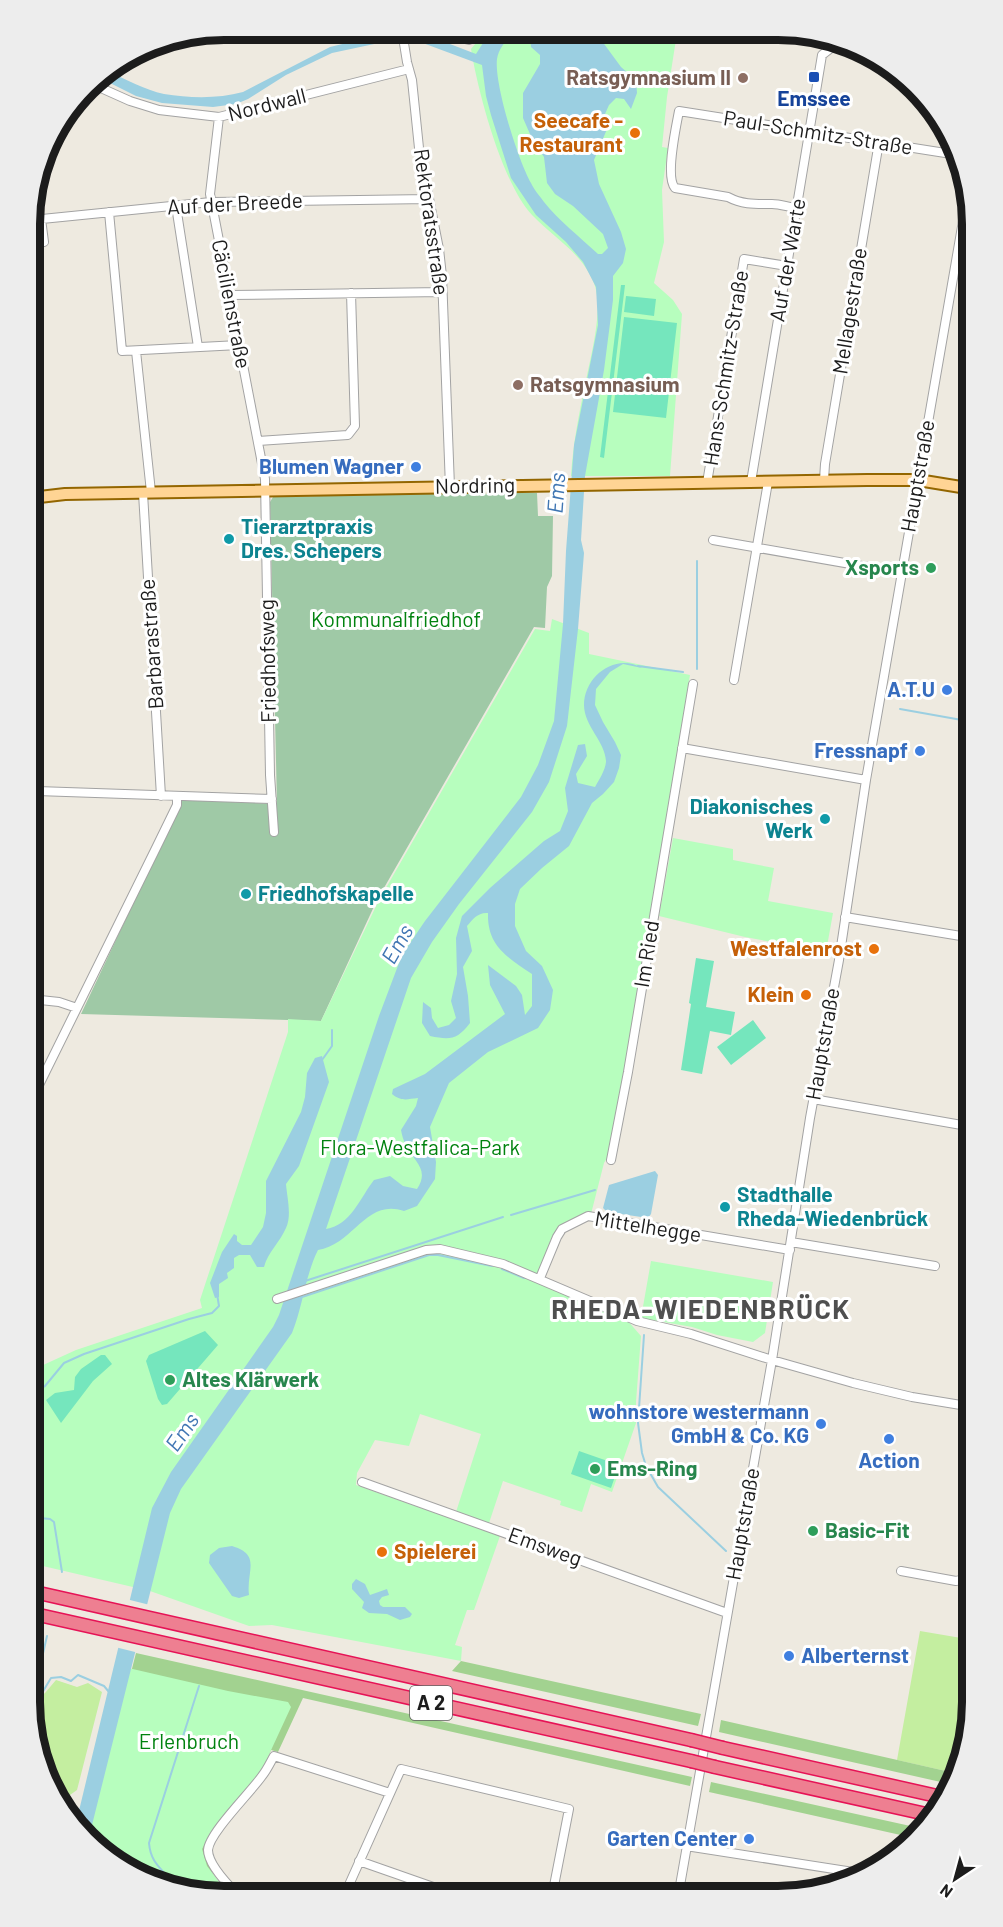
<svg xmlns="http://www.w3.org/2000/svg" width="1003" height="1927" font-family="Barlow,sans-serif">
	<rect width="100%" height="100%" fill="#eeeae0"/>
	<path fill="#c4eea0" d="M920 1631 973 1640V1715L959 1774 897 1760Z
		M56 1680 77 1687 88 1683 102 1692 77 1790 70 1795 67 1805 40 1764 30 1704 45 1693Z"/>
	<path fill="#a2d290" d="M136 1653 692 1777 690 1786 303 1698 278 1752 271 1750 260 1774 205 1848C208 1867 215 1882 230 1895 219 1895 207 1897 197 1895 160 1887 110 1869 89 1837Z
		M461 1661 701 1714 698 1726 452 1671Z
		M721 1720 959 1774 954 1785 719 1732Z
		M711 1782 924 1829 914 1838 709 1792Z"/>
	<path fill="#9fc9a6" d="M463 493H537L538 516H553L552 576 547 587 545 628 534 627 377 900 321 1021 81 1014 182 800 277 804 270 502 273 497Z"/>
	<path fill="#b7febe" d="M485 32 677 33 667 97 662 147 668 148 662 190 664 242 654 283 673 300 682 314 670 476H571C573 444 579 413 586 381 591 355 603 311 595 286 584 254 554 238 532 215 502 183 478 92 471 49Z
		M552 619 589 633V654L690 675 610 1153 604 1163 591 1214 560 1227 536 1280 627 1320 641 1336 636 1402V1423L612 1492 591 1484 582 1512 560 1505 561 1501 503 1481 489 1523 456 1512 481 1434 420 1414 409 1446 375 1440 357 1473 356 1485 500 1536 474 1610H467L455 1645 462 1647 461 1661 272 1625 249 1626 150 1591 30 1563V1371L76 1350 202 1308 200 1300 288 1032V1019L321 1021 379 900 535 629 550 631Z
		M673 838 733 849V860L774 868 768 901 833 913 826 952 745 937 659 916Z
		M651 1261 773 1282 765 1333 753 1342 717 1335 692 1327 641 1318Z
		M124 1667 228 1691 288 1702 291 1707 260 1774 210 1834 202 1849 207 1866 229 1895H199L139 1877 97 1849 83 1829Z"/>
	<path fill="#75e6bd" d="M621 285H625L604 458 600 457Z
		M626 296 656 299 654 316 624 312Z
		M624 317 677 323 666 418 613 412Z
		M696 958 714 961 706 1007 735 1012 731 1035 710 1031 702 1074 681 1070 691 1004 689 1003Z
		M753 1020 766 1038 731 1065 717 1047Z
		M205 1331 218 1345 167 1404 162 1405 158 1399 146 1361 149 1355Z
		M101 1355H105L112 1364 93 1381 61 1423 46 1400 55 1393 74 1390 75 1377 81 1369Z
		M579 1451 619 1465 611 1488 571 1474Z"/>
	<path fill="#9bcfe1" d="M396 31H416L476 54 490 32H514C507 40 499 47 497 59 494 84 518 160 531 183 534 190 540 196 544 202 559 221 580 237 598 254H602L608 248 603 234 573 206 555 194 547 183 544 157 533 141 523 118V93L540 64V55L531 47 530 36 534 32H599V37L621 67 636 80 637 93 631 109 624 99 616 98 609 105 605 114 610 122 594 160 599 184 621 232 626 249 623 263 613 276V300L604 370 585 476 581 540 584 553 578 629 567 726 549 782 532 812 459 904 432 942 411 978 326 1229C351 1225 360 1198 374 1180L390 1176 403 1186 417 1189C430 1169 414 1162 406 1145 403 1140 402 1135 401 1130L416 1106 418 1098C407 1099 402 1102 392 1094L393 1089 425 1074 505 1014 490 985 488 965 516 986 522 995 525 1015 532 1006V974C507 957 487 946 488 913 478 912 473 919 467 926L472 951 463 967 468 996 470 1023C457 1040 450 1040 430 1036L422 1023 423 1002 431 1008 432 1018 438 1028 449 1025 456 1018 451 1001 457 974 456 938 462 916 490 888 544 841 560 831 568 811 565 788 578 745 585 744 587 756 576 774 578 783 595 787C599 780 606 769 606 761 605 741 584 726 584 705 584 676 616 652 642 668L623 664 610 672 596 689 595 705 603 722 615 742 621 755 619 768 614 782 603 794 592 803 569 846 542 868 520 889 515 904V926L526 951 542 966 553 990 550 1010 538 1028 488 1052 449 1083 430 1127 436 1162 435 1179 417 1206 404 1211C366 1198 354 1244 318 1250 305 1276 303 1306 292 1333L181 1489 170 1513 89 1837 77 1819 152 1508 171 1472 273 1327 279 1315 379 1016 402 955 425 921 521 797 538 765 554 721 563 624 566 551 574 445 598 325 596 287 583 262 566 242 536 215 511 178 491 115 486 96 482 65 412 39 393 40 332 53 286 75 248 99 236 104 213 107 162 103 136 96 98 77 108 71C125 79 145 90 164 94 189 98 218 99 243 92L330 47Z
		M322 1056 329 1082 299 1166 286 1184C287 1197 292 1216 286 1228 280 1242 268 1252 264 1267H257L250 1255H239L234 1258V1268L227 1273 228 1278 219 1284V1297L215 1298 210 1283 222 1252 234 1234 237 1236V1241L242 1245H251L263 1227 266 1213V1181L301 1112 305 1097 307 1073 315 1058Z
		M655 1171 658 1175 651 1214 648 1218 607 1212 603 1208 609 1185Z
		M232 1546C262 1555 246 1571 249 1595L239 1598 232 1596 209 1563 210 1555 219 1548Z
		M356 1579 365 1584 370 1595 387 1589 389 1595 382 1597 379 1601 380 1605 383 1607H405L412 1614 410 1617 400 1620 387 1614 369 1613 362 1608 364 1602 352 1589V1584Z"/>
	<path fill="#eeeae0" d="M126 1599 150 1605 139 1653 115 1647Z"/>
	<g fill="none" stroke-linecap="round" stroke-linejoin="round">
		<path stroke="#9bcfe1" stroke-width="2" d="M697 561V669
			M638 666 683 672
			M900 709 973 722
			M322 1060 332 1046V1030
			M511 1215 595 1190
			M502 1269 524 1278
			M305 1281 503 1217
			M299 1298 429 1255H438L492 1266
			M644 1335 638 1423 642 1453 646 1466 658 1487 726 1551
			M30 1394 45 1386 64 1363 84 1354 189 1319 212 1313 219 1306 217 1294
			M30 1517 50 1519 54 1522 62 1572
			M33 1697 47 1636
			M30 1701 33 1697 42 1693 51 1678 61 1677 71 1681 78 1675 104 1686 109 1692
			M176 1888C166 1870 151 1867 149 1843L199 1686"/>
		<g stroke="#a3a3a3" stroke-width="10">
			<path id="minor" d="M402 31 407 62 412 80 419 148 439 249 442 276 450 487
				M442 31 452 36 469 40 474 37 475 32
				M92 84 130 101 159 110 219 117 409 69
				M219 117 210 194 265 479 270 775 274 832
				M176 206 198 347
				M796 208C788 207 780 204 772 204 756 204 743 205 728 197L675 188C665 177 676 127 679 111L958 155
				M109 212 122 351 239 345
				M41 219 44 242
				M32 220 211 202 429 199
				M230 295 442 292
				M136 351 151 492
				M258 441 348 435 355 426 351 293
				M824 480 825 464 879 142
				M751 482 822 55 836 44
				M707 483 744 259 787 266
				M143 493 161 796
				M713 540 902 573
				M734 680 768 482
				M682 748 866 780
				M37 791 272 799
				M31 803 37 791 31 714
				M845 917 973 938
				M31 999 59 1002 77 1008
				M31 1088 39 1085 157 846 177 805V797
				M813 1099 973 1127
				M611 1160 628 1072 693 684
				M791 1242 935 1266
				M540 1278 557 1237 562 1229 588 1216 790 1250
				M277 1299 426 1250 440 1249 503 1264 637 1321 691 1334 772 1360 853 1383 912 1397 973 1407
				M362 1482 727 1613
				M901 1571 956 1581 968 1578 973 1573
				M686 1846 866 1874
				M359 1861 459 1896
				M838 1887 841 1871
				M238 1895C229 1886 208 1864 208 1850 209 1833 251 1792 262 1776 267 1770 270 1763 274 1756L390 1793
				M344 1896 401 1769 569 1809 552 1896
				M678 1897 772 1360 810 1118 839 960 866 780 968 192"/>
		</g>
		<g stroke="#936600" stroke-width="14">
			<path id="major" d="M31 498 65 494 867 480H918L973 489"/>
		</g>
		<g stroke="#e61356" stroke-width="15">
			<path id="highway" d="M30 1591 691 1740
				M30 1613 691 1761
				M723 1748 946 1798
				M715 1767 935 1816"/>
		</g>
		<use href="#minor" stroke="#fff" stroke-width="8"/>
		<use href="#major" stroke="#ffd494" stroke-width="10"/>
		<use href="#highway" stroke="#ee7f91" stroke-width="12"/>
		<g stroke="#e61356" stroke-width="15" stroke-linecap="butt">
			<path id="highway-bridge" d="M691 1740 723 1748
				M691 1761 715 1767"/>
		</g>
		<use href="#highway-bridge" stroke="#ee7f91" stroke-width="12"/>
	</g>
	<rect fill="#1a4fb4" stroke="#fff" stroke-width="2" x="808" y="71" width="12" height="12" rx="3"/>
	<g fill="#8d6e63" stroke="#fff" stroke-width="2">
		<circle cx="743" cy="78" r="6"/>
		<circle cx="518" cy="385" r="6"/>
	</g>
	<g fill="#e8710a" stroke="#fff" stroke-width="2">
		<circle cx="635" cy="133" r="6"/>
		<circle cx="874" cy="949" r="6"/>
		<circle cx="806" cy="995" r="6"/>
		<circle cx="382" cy="1552" r="6"/>
	</g>
	<g fill="#3f7fe0" stroke="#fff" stroke-width="2">
		<circle cx="416" cy="467" r="6"/>
		<circle cx="947" cy="690" r="6"/>
		<circle cx="920" cy="751" r="6"/>
		<circle cx="821" cy="1424" r="6"/>
		<circle cx="889" cy="1439" r="6"/>
		<circle cx="789" cy="1656" r="6"/>
		<circle cx="749" cy="1839" r="6"/>
	</g>
	<g fill="#0f9aa8" stroke="#fff" stroke-width="2">
		<circle cx="229" cy="539" r="6"/>
		<circle cx="825" cy="819" r="6"/>
		<circle cx="246" cy="894" r="6"/>
		<circle cx="725" cy="1207" r="6"/>
	</g>
	<g fill="#2e9e5b" stroke="#fff" stroke-width="2">
		<circle cx="931" cy="568" r="6"/>
		<circle cx="170" cy="1380" r="6"/>
		<circle cx="595" cy="1469" r="6"/>
		<circle cx="813" cy="1531" r="6"/>
	</g>
	<g text-anchor="middle" stroke-width="6" stroke-linejoin="round" paint-order="stroke">
		<rect fill="#fff" stroke="#606060" stroke-width="1.5" x="410" y="1686" width="42" height="34" rx="4.5"/>
		<g font-size="20" font-weight="bold" fill="#1c1c1c">
			<text x="431" y="1710">A 2</text>
		</g>
		<g font-size="21" font-weight="bold" fill="#785e54" stroke="#fff" text-anchor="end">
			<text x="731" y="85">Ratsgymnasium II</text>
			<text x="530" y="392" text-anchor="start">Ratsgymnasium</text>
		</g>
		<g font-size="21" font-weight="bold" fill="#164399" stroke="#fff">
			<text x="814" y="106">Emssee</text>
		</g>
		<g font-size="21" fill="#1c1c1c" stroke="#fff">
			<text transform="translate(267 105) rotate(-14)" y="7">Nordwall</text>
			<text transform="translate(818 133) rotate(9)" y="7">Paul-Schmitz-Straße</text>
			<text transform="translate(235 204) rotate(-3)" y="7">Auf der Breede</text>
			<text transform="translate(431 222) rotate(82)" y="7">Rektoratsstraße</text>
			<text transform="translate(788 260) rotate(-80)" y="7">Auf der Warte</text>
			<text transform="translate(231 304) rotate(79)" y="7">Cäcilienstraße</text>
			<text transform="translate(850 311) rotate(-81)" y="7">Mellagestraße</text>
			<text transform="translate(726 368) rotate(-81)" y="7">Hans-Schmitz-Straße</text>
			<text transform="translate(918 476) rotate(-80)" y="7">Hauptstraße</text>
			<text transform="translate(475 486) rotate(-1)" y="7">Nordring</text>
			<text transform="translate(152 644) rotate(-94)" y="7">Barbarastraße</text>
			<text transform="translate(268 661) rotate(-91)" y="7">Friedhofsweg</text>
			<text transform="translate(647 954) rotate(-81)" y="7">Im Ried</text>
			<text transform="translate(823 1044) rotate(-80)" y="7">Hauptstraße</text>
			<text transform="translate(648 1227) rotate(9)" y="7">Mittelhegge</text>
			<text transform="translate(743 1524) rotate(-80)" y="7">Hauptstraße</text>
			<text transform="translate(545 1547) rotate(20)" y="7">Emsweg</text>
		</g>
		<g font-size="21" font-weight="bold" fill="#c56008" stroke="#fff" text-anchor="end">
			<text x="623" y="128">Seecafe -<tspan x="623" dy="24">Restaurant</tspan></text>
			<text x="862" y="956">Westfalenrost</text>
			<text x="794" y="1002">Klein</text>
			<text x="394" y="1559" text-anchor="start">Spielerei</text>
		</g>
		<g font-size="21" font-weight="bold" fill="#366cbe" stroke="#fff" text-anchor="end">
			<text x="404" y="474">Blumen Wagner</text>
			<text x="935" y="697">A.T.U</text>
			<text x="908" y="758">Fressnapf</text>
			<text x="809" y="1419">wohnstore westermann<tspan x="809" dy="24">GmbH &amp; Co. KG</tspan></text>
			<text x="889" y="1468" text-anchor="middle">Action</text>
			<text x="801" y="1663" text-anchor="start">Alberternst</text>
			<text x="737" y="1846">Garten Center</text>
		</g>
		<g font-size="21" font-weight="bold" fill="#0d838f" stroke="#fff" text-anchor="start">
			<text x="241" y="534">Tierarztpraxis<tspan x="241" dy="24">Dres. Schepers</tspan></text>
			<text x="813" y="814" text-anchor="end">Diakonisches<tspan x="813" dy="24">Werk</tspan></text>
			<text x="258" y="901">Friedhofskapelle</text>
			<text x="737" y="1202">Stadthalle<tspan x="737" dy="24">Rheda-Wiedenbrück</tspan></text>
		</g>
		<g font-size="21" font-weight="bold" fill="#27864d" stroke="#fff" text-anchor="start">
			<text x="919" y="575" text-anchor="end">Xsports</text>
			<text x="182" y="1387">Altes Klärwerk</text>
			<text x="607" y="1476">Ems-Ring</text>
			<text x="825" y="1538">Basic-Fit</text>
		</g>
		<g font-size="21" fill="#01820f" stroke="#fff">
			<text x="396" y="627">Kommunalfriedhof</text>
			<text x="420" y="1155">Flora-Westfalica-Park</text>
			<text x="189" y="1749">Erlenbruch</text>
		</g>
		<g font-size="22" font-style="italic" fill="#4076b3" stroke="#fff">
			<text transform="translate(556 493) rotate(-86)" y="8">Ems</text>
			<text transform="translate(397 944) rotate(-60)" y="8">Ems</text>
			<text transform="translate(182 1432) rotate(-55)" y="8">Ems</text>
		</g>
		<g font-size="27" font-weight="bold" letter-spacing="1.5" fill="#4f4f4f" stroke="#fff">
			<text x="701" y="1319">RHEDA-WIEDENBRÜCK</text>
		</g>
	</g>
	<path d="M0 0H1003V1927H0ZM224 40H778A184 184 0 0 1 962 224V1702A184 184 0 0 1 778 1886H224A184 184 0 0 1 40 1702V224A184 184 0 0 1 224 40Z" fill="#ededed" fill-rule="evenodd"/>
	<path fill="none" stroke="#1c1c1c" stroke-width="8" d="M224 40H778A184 184 0 0 1 962 224V1702A184 184 0 0 1 778 1886H224A184 184 0 0 1 40 1702V224A184 184 0 0 1 224 40Z"/>
	<g transform="translate(955 1879) rotate(216)" stroke="#ffffff" stroke-width="4.5" paint-order="stroke">
	<path d="M0-4.5L10 22L0 15L-10 22Z" fill="#1c1c1c"/>
	<text y="-9" font-size="16" font-weight="bold" text-anchor="middle" fill="#1c1c1c">N</text>
	</g>
</svg>
